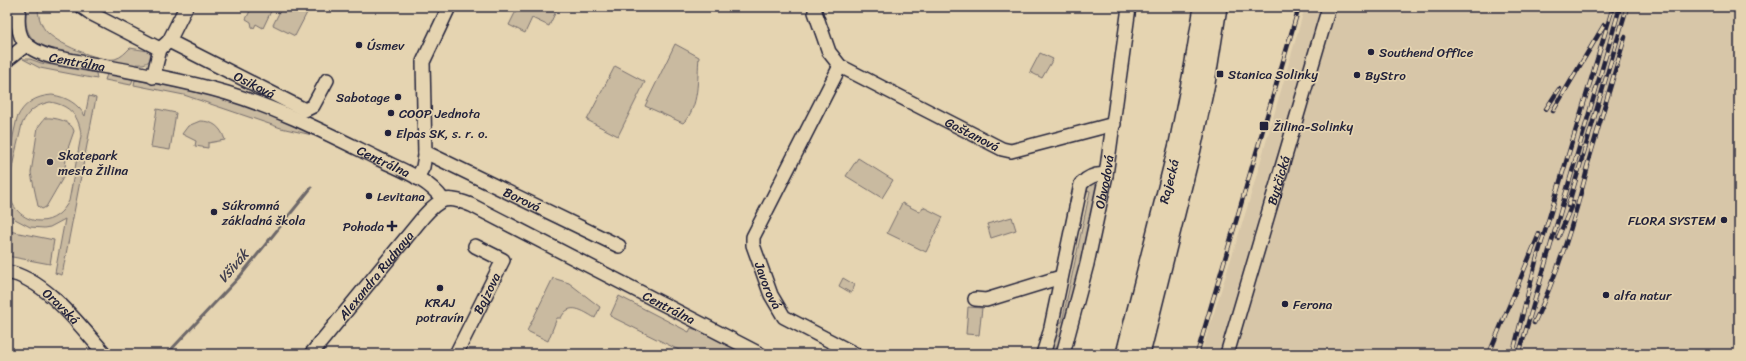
<svg xmlns="http://www.w3.org/2000/svg" width="1746" height="361" font-family="Sriracha,sans-serif">
	<rect width="100%" height="100%" fill="#e5d4b1"/>
	<filter id="ink" filterUnits="userSpaceOnUse"><feTurbulence type="fractalNoise" baseFrequency=".025" numOctaves="2"/><feDisplacementMap in="SourceGraphic" scale="8" xChannelSelector="R" yChannelSelector="G"/><feConvolveMatrix kernelMatrix="1 2 1 2 8 2 1 2 1" color-interpolation-filters="sRGB"/></filter>
	<g filter="url(#ink)">
		<path fill="#d7c6a8" d="M1305 7H1739V354H1201L1248 205Z"/>
		<path fill="#c9baa0" stroke="#766e6e" fill-rule="evenodd" d="M27 7H38C38 15 40 23 45 30 55 43 99 62 115 59 122 57 126 52 130 48L148 51 151 54C152 63 143 65 136 64L135 66 40 46C26 35 24 24 27 7Z
			M252 7H273L263 28 256 24 254 28 252 27 251 22 246 19Z
			M282 7H310L295 36 273 25Z
			M518 7H558L549 26 532 18 525 33 509 25Z
			M675 44 699 57C697 78 700 107 683 123L645 106Z
			M1040 53 1053 59 1042 78 1030 72Z
			M23 59H30L41 63 96 73 97 79 40 68Z
			M615 66 645 82 618 136 587 120Z
			M107 74 133 79 131 85 105 80Z
			M135 80C180 87 225 98 268 114 286 120 304 129 321 137L281 128 184 95 134 85Z
			M52 95C67 97 78 104 85 116L89 96 96 98 62 275 55 273 65 219 50 227 44 228 30 227 15 219 7 209V164L17 118C24 103 36 96 52 95ZM50 102C70 105 80 117 81 136L69 201C63 212 54 221 40 221 23 221 9 206 9 189 10 170 18 143 22 124 28 111 36 105 50 102Z
			M157 109 176 113 170 150 151 147Z
			M45 118C54 117 72 121 74 131L67 151 64 176 46 207 42 209 38 206 31 173 38 127Z
			M200 121C213 121 221 127 225 140L208 143V148L195 146 196 141 182 134 188 126Z
			M858 158 893 180 882 198 846 176Z
			M1100 181 1088 233 1057 354H1047L1056 323 1062 322 1090 191 1083 189 1086 184Z
			M902 203 920 212 923 207 943 217 926 252 887 233Z
			M1012 217 1016 230 991 238 987 224Z
			M9 231 54 240 50 264 7 256Z
			M553 278 569 283 600 307 595 318C583 311 569 301 561 318H557L548 341 527 331Z
			M843 278 855 285 851 293 839 286Z
			M619 296 689 332 691 328 715 335 752 354H687L610 316Z
			M968 307 982 308 979 335 966 334Z"/>
		<g fill="none" stroke-linecap="round" stroke-linejoin="round">
			<path stroke="#6d6769" stroke-width="3" d="M167 354 241 275 311 188"/>
			<g stroke="#22223b" stroke-width="16">
				<g id="minor">
					<path id="s1" d="M19 7C15 38 23 49 53 57 111 68 171 77 227 93 280 109 328 134 377 158 399 169 429 179 443 200"/>
					<path d="M82 7 92 14 160 49"/>
					<path id="s2" d="M815 7V12L829 52 840 66 1002 149 1011 151 1114 124"/>
					<path id="s3" d="M169 41 305 110 313 106 327 80"/>
					<path d="M7 60 26 45"/>
					<path id="s4" d="M840 66 753 237V245L771 295 784 317 855 354"/>
					<path d="M153 77 160 49 169 41 186 7"/>
					<path id="s5" d="M425 152 619 246"/>
					<path d="M417 178 423 167 425 155 423 62 449 7"/>
					<path id="s6" d="M7 272C46 279 80 326 105 354"/>
					<path d="M975 299 986 300 1061 277"/>
					<path id="s7" d="M311 354 424 216C440 198 447 195 471 205L760 354"/>
					<path id="s8" d="M456 354 503 260 475 246"/>
					<path d="M1043 354 1050 332 1081 184C1088 177 1095 173 1106 175"/>
					<path id="s9" d="M1063 354 1087 264 1106 175 1129 7"/>
					<path id="s10" d="M1227 354 1329 7"/>
				</g>
			</g>
			<g stroke="#22223b" stroke-width="20">
				<g id="major">
					<path id="s11" d="M1125 354 1178 144 1193 68 1203 7"/>
					<path d="M1141 354 1192 149 1206 83 1218 7"/>
				</g>
			</g>
			<use href="#minor" stroke="#e5d4b1" stroke-width="13"/>
			<use href="#major" stroke="#e5d4b1" stroke-width="17"/>
			<g stroke="#22223b" stroke-width="4.5">
				<path id="rail" d="M1546 109 1559 89
					M1553 111 1604 25
					M1586 170 1625 37
					M1568 206 1627 7
					M1558 238 1573 202
					M1534 323C1559 271 1574 221 1588 166
					M1514 349 1536 261 1613 7
					M1197 354 1299 7
					M1489 354 1539 234
					M1519 354 1620 7"/>
			</g>
			<use href="#rail" stroke="#e5d4b1" stroke-width="3" stroke-dasharray="9" stroke-linecap="butt"/>
		</g>
	</g>
	<g fill="#22223b" stroke="#e5d4b1" stroke-width="1.5">
		<circle cx="359" cy="45" r="4"/>
		<circle cx="1371" cy="52" r="4"/>
		<rect x="1216" y="70" width="8" height="8" rx="2"/>
		<circle cx="1357" cy="75" r="4"/>
		<circle cx="398" cy="97" r="4"/>
		<circle cx="391" cy="113" r="4"/>
		<rect x="1259" y="121" width="10" height="10" rx="2"/>
		<circle cx="388" cy="133" r="4"/>
		<circle cx="50" cy="162" r="4"/>
		<circle cx="369" cy="196" r="4"/>
		<circle cx="214" cy="212" r="4"/>
		<circle cx="1724" cy="220" r="4"/>
		<path d="M390 220h4v4h4v4h-4v4h-4v-4h-4v-4h4z"/>
		<circle cx="440" cy="288" r="4"/>
		<circle cx="1606" cy="295" r="4"/>
		<circle cx="1285" cy="304" r="4"/>
	</g>
	<g text-anchor="middle" stroke-width="3.5" stroke-linejoin="round" paint-order="stroke">
		<g font-size="13" fill="#22223b" stroke="#e5d4b1" text-anchor="start">
			<text x="367" y="50">Úsmev</text>
			<text x="1379" y="57">Southend Office</text>
			<text x="1228" y="79">Stanica Solinky</text>
			<text x="1365" y="80">ByStro</text>
			<text x="390" y="102" text-anchor="end">Sabotage</text>
			<text x="399" y="118">COOP Jednota</text>
			<text x="1273" y="131">Žilina-Solinky</text>
			<text x="396" y="138">Elpas SK, s. r. o.</text>
			<text x="58" y="160">Skatepark<tspan x="58" dy="15">mesta Žilina</tspan></text>
			<text x="377" y="201">Levitana</text>
			<text x="222" y="210">Súkromná<tspan x="222" dy="15">základná škola</tspan></text>
			<text x="1716" y="225" text-anchor="end">FLORA SYSTEM</text>
			<text x="384" y="231" text-anchor="end">Pohoda</text>
			<text x="1614" y="300">alfa natur</text>
			<text x="440" y="307" text-anchor="middle">KRAJ<tspan x="440" dy="15">potravín</tspan></text>
			<text x="1293" y="309">Ferona</text>
		</g>
		<g font-size="13" fill="#22223b" stroke="#e5d4b1">
			<text dy="5" stroke="none"><textPath href="#s1" startOffset="94">Centrálna</textPath></text>
			<text dy="5" stroke="none"><textPath href="#s3" startOffset="96">Osiková</textPath></text>
			<text dy="5" stroke="none"><textPath href="#s2" startOffset="214">Gaštanová</textPath></text>
			<text dy="5" stroke="none"><textPath href="#s1" startOffset="418">Centrálna</textPath></text>
			<text dy="5" stroke="none"><textPath href="#s10" startOffset="181">Bytčická</textPath></text>
			<text dy="5" stroke="none"><textPath href="#s11" startOffset="178">Rajecká</textPath></text>
			<text dy="5" stroke="none"><textPath href="#s9" startOffset="177">Obvodová</textPath></text>
			<text dy="5" stroke="none"><textPath href="#s5" startOffset="108">Borová</textPath></text>
			<text dy="5" stroke="none"><textPath href="#s7" startOffset="102">Alexandra Rudnaya</textPath></text>
			<text dy="5" stroke="none"><textPath href="#s4" startOffset="243">Javorová</textPath></text>
			<text dy="5" stroke="none"><textPath href="#s8" startOffset="68">Bajzova</textPath></text>
			<text dy="5" stroke="none"><textPath href="#s6" startOffset="65">Oravská</textPath></text>
			<text dy="5" stroke="none"><textPath href="#s7" startOffset="455">Centrálna</textPath></text>
		</g>
		<g font-size="14" font-style="italic" fill="#413f4e" stroke="#e5d4b1">
			<text transform="translate(233 266) rotate(-49)" y="5">Všivák</text>
		</g>
	</g>
	<rect width="1746" height="361" fill="none" stroke="#e5d4b1" stroke-width="24"/>
	<rect x="12" y="12" width="1722" height="337" fill="none" stroke="#22223b" stroke-width="1.5" filter="url(#ink)"/>
</svg>
